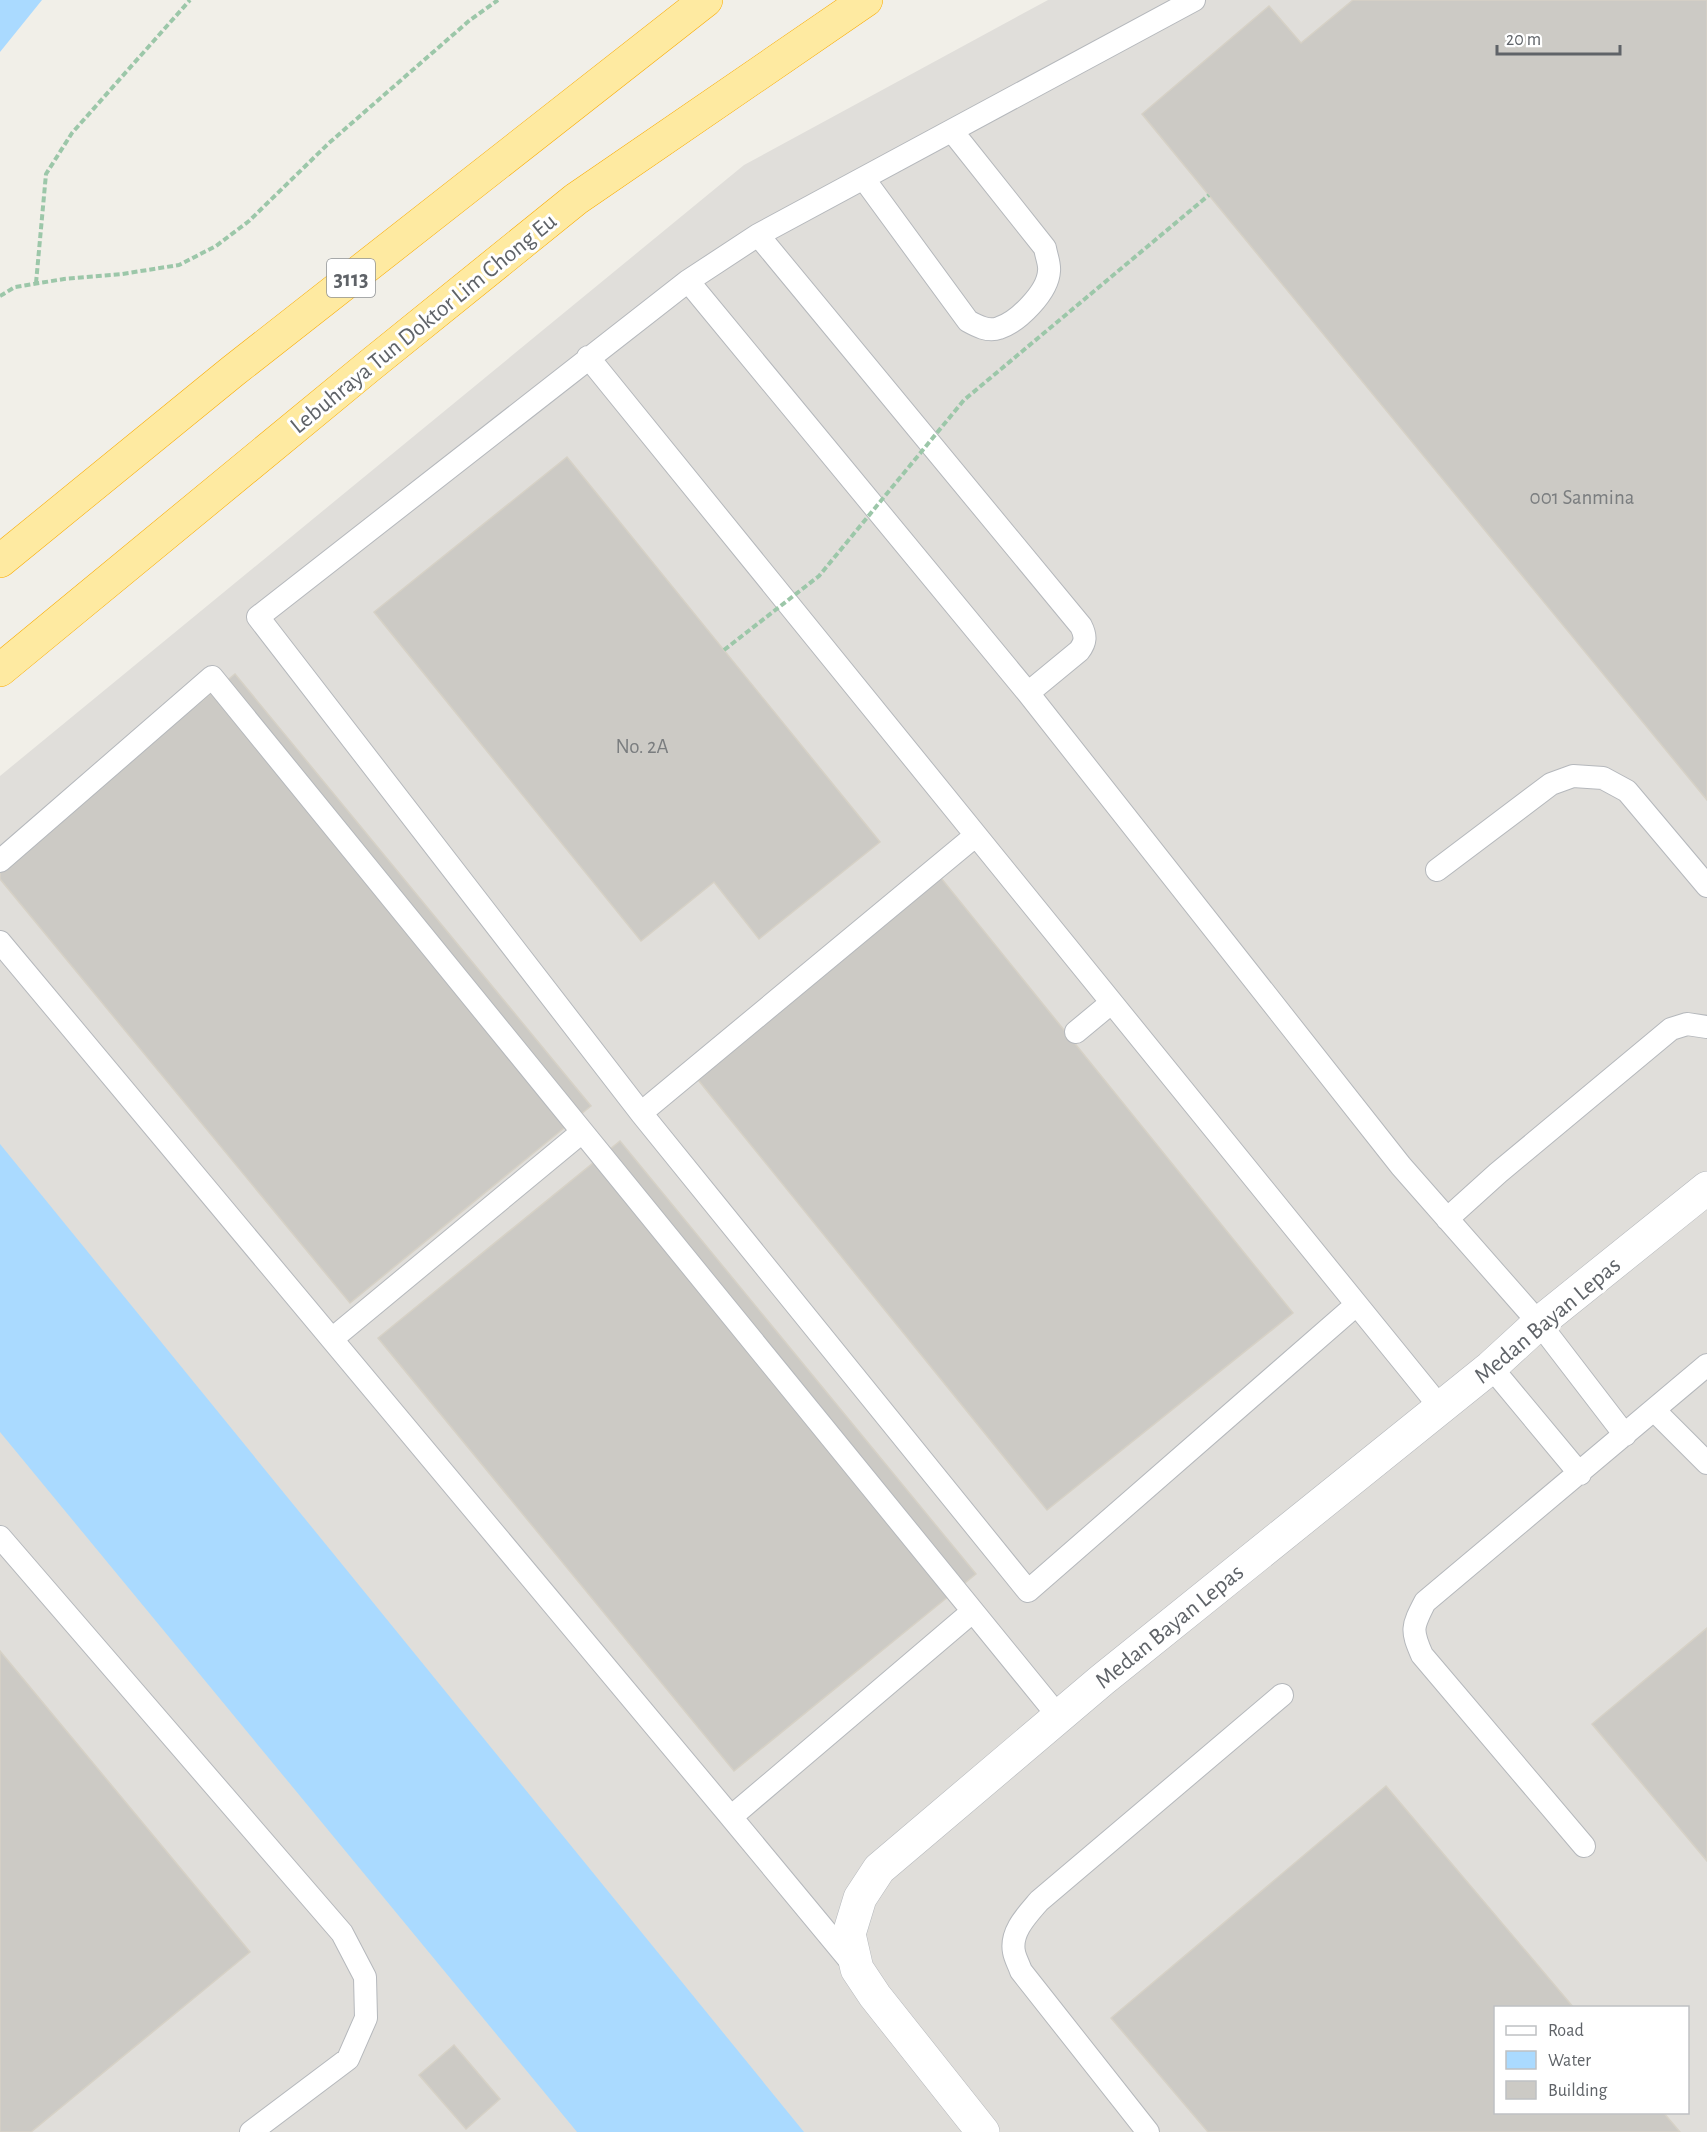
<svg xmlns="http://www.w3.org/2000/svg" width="1707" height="2132" font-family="'Alegreya Sans',sans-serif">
	<rect width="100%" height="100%" fill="#f1efe8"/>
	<path fill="#e0deda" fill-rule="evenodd" d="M1048 0H1707V2132H0V776L744 165ZM1496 2008H1688V2112H1496Z"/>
	<path fill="#aadaff" d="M0 0H42L0 52Z
		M0 1144 804 2132H577L0 1432Z"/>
	<path fill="#cccac5" stroke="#d6d1c6" stroke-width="1.5" d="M1353 0H1707V800L1142 114 1269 6 1301 43Z
		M567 457 880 842 759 939 714 882 641 941 374 612Z
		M235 674 591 1106 350 1303 0 879V865Z
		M941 878 1293 1313 1047 1510 695 1076Z
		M620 1141 976 1574 734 1771 378 1338Z
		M1707 1628V1861L1592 1724Z
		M0 1651 250 1952 31 2132H0Z
		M1386 1786 1574 2008H1496V2112H1663L1680 2132H1208L1111 2018Z
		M454 2045 500 2099 466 2129 419 2075Z"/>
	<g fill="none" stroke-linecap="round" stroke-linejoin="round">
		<g stroke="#b5b8bc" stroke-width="24">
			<path id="service" d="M1194 0 758 235 688 281 258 617 641 1113 1028 1591 1356 1305
				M864 179 968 321C977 326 988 332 999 328 1018 322 1048 292 1049 271 1050 264 1046 255 1045 248L952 131
				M758 235 1081 626C1086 636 1086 642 1079 651L1028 693
				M688 281 1028 693 1401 1166 1539 1323 1625 1435
				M588 357 1440 1407
				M0 861 212 677 1059 1717
				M1437 870 1551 784 1573 776 1603 778 1627 791 1707 886
				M0 942 731 1817 972 1612
				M1076 1032 1111 1003
				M641 1113 975 836
				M1447 1219 1498 1173 1671 1029 1687 1024 1707 1027
				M332 1339 582 1132
				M1491 1367 1580 1474
				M1654 1410 1707 1463
				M0 1537 342 1933 365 1977 366 2018 348 2059 251 2132
				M731 1817 852 1963
				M1584 1846 1422 1655C1411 1630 1412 1627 1425 1602L1707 1365
				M1148 2132 1021 1971C1019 1965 1015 1958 1014 1952 1010 1932 1027 1915 1039 1901L1282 1695"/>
		</g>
		<g stroke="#b5b8bc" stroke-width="34">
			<path id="minor" d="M983 2132 875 1996 857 1969 849 1934 860 1898 879 1869 1102 1680 1491 1367 1539 1323 1707 1188"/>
		</g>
		<g stroke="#f9ab00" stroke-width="34">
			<path id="trunk" d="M0 561 233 371 706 0
				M0 670 368 367 576 199 866 0"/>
		</g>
		<path stroke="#9cc7a9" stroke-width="4" stroke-dasharray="6 3" stroke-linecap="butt" d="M36 283 46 174 72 133 190 0
			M0 296 15 287 64 279 122 274 179 265 216 246 249 221 329 143 470 20 498 0"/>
		<use href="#service" stroke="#fff" stroke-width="22"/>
		<use href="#minor" stroke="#fff" stroke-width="33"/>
		<use href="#trunk" stroke="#feeaa1" stroke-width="33"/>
		<path stroke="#9cc7a9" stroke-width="4" stroke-dasharray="6 3" stroke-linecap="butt" d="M724 650 819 576 964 400 1209 195"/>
	</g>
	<g text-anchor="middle" stroke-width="6" stroke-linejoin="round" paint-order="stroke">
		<g font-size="21" fill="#7a7d7f">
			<text x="1582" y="504">001 Sanmina</text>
			<text x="642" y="753">No. 2A</text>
		</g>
		<rect fill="#fff" stroke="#8f9295" stroke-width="1.5" x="327" y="259" width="48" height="38" rx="4.5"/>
		<g font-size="22" font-weight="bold" fill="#5f6368">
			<text x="351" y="286">3113</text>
		</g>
		<g font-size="24" fill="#5f6368" stroke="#fff">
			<text transform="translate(423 323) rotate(-39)" y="8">Lebuhraya Tun Doktor Lim Chong Eu</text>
			<text transform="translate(1547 1320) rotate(-40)" y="8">Medan Bayan Lepas</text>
			<text transform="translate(1169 1626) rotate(-39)" y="8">Medan Bayan Lepas</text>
		</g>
	</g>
	<rect x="1494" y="2006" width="195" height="108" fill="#ffffff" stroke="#bfc1c3" stroke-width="1.5"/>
	<rect x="1506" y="2026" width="30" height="9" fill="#ffffff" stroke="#bfc1c3" stroke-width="1.5"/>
	<text x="1548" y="2036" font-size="18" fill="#5f6368">Road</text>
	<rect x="1506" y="2051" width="30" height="18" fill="#aadaff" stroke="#bfc1c3" stroke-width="1.5"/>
	<text x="1548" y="2066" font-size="18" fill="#5f6368">Water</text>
	<rect x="1506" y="2081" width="30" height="18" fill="#cccac5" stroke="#bfc1c3" stroke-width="1.5"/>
	<text x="1548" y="2096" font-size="18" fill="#5f6368">Building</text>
	<path d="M1497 45v9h123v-9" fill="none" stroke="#5f6368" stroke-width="3"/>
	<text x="1506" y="45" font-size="18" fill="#5f6368" stroke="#ffffff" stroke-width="4.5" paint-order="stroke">20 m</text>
</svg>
